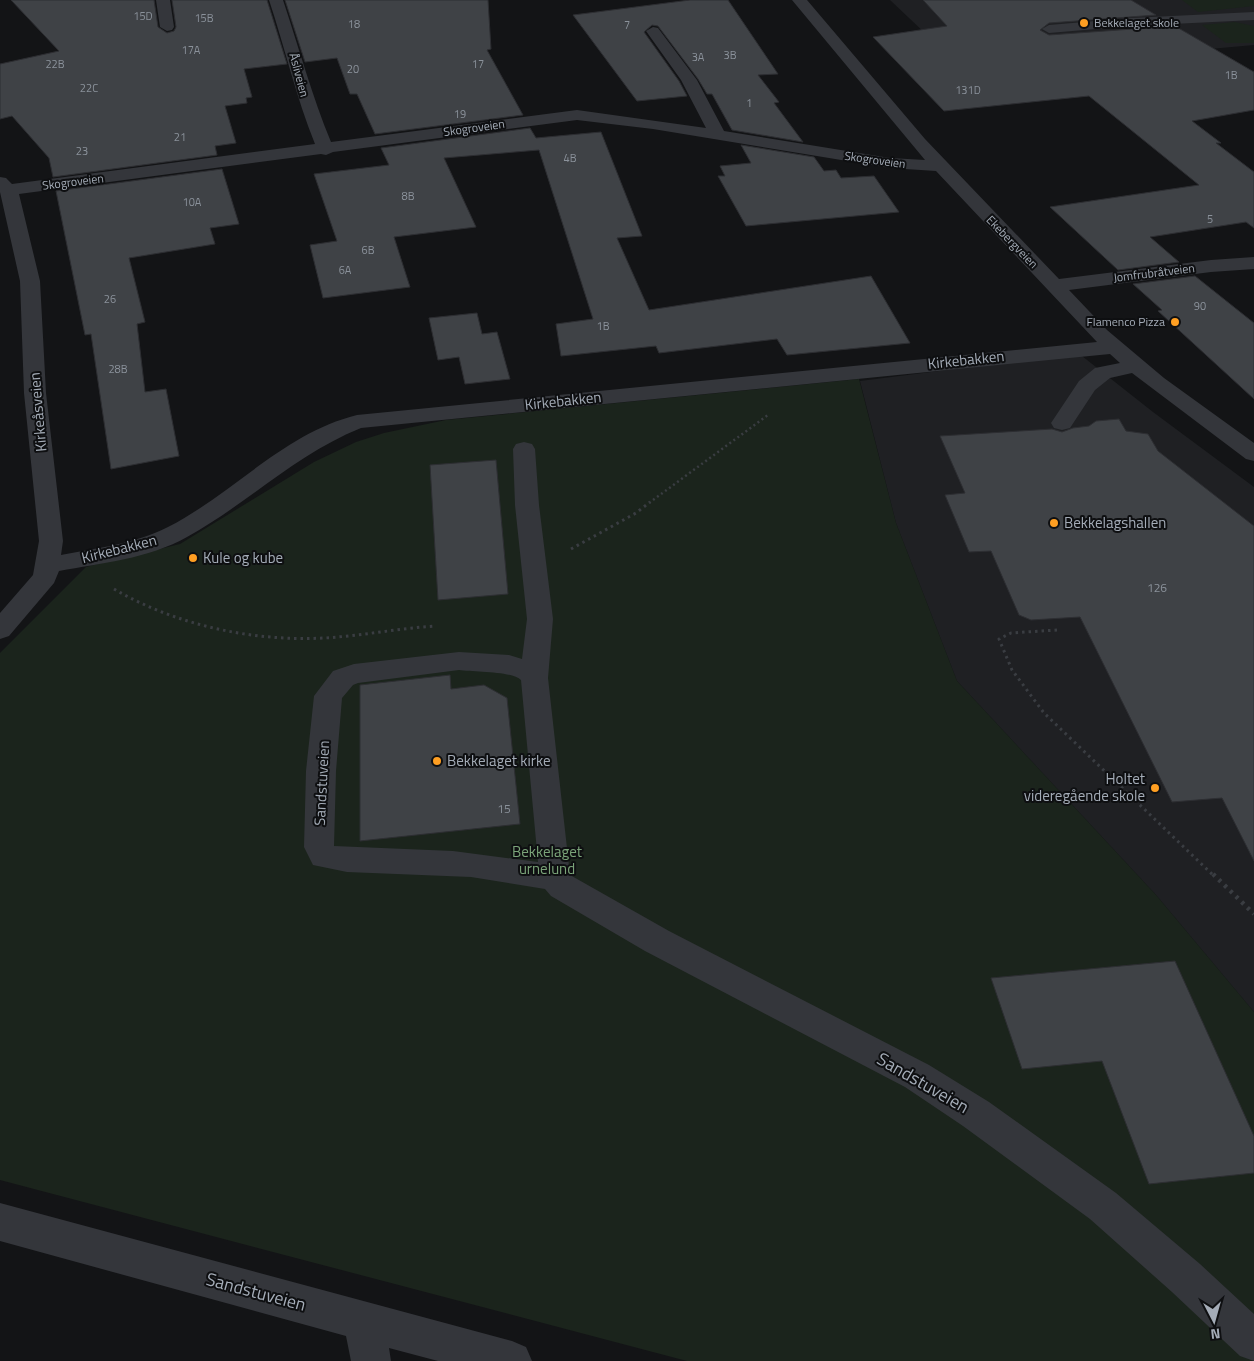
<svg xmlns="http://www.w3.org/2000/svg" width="1254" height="1361" font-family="'Titillium Web',sans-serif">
	<rect width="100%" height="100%" fill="#131416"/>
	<path fill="#1f2023" d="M890 0H1254V45L965 71Z
		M1082 356 1153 412 1254 487V1012L1156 895 957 681 896 523 860 381 1050 357Z"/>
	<path fill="#1b241c" d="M1182 0H1254V6L1198 12Z
		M1235 22 1254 26V43H1226L1202 25Z
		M859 379 896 523 957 681 1156 895 1254 1012V1361H687L0 1180V653L86 567 180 544 314 462 356 442 384 433 446 420Z"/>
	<path fill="#3f4246" stroke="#2d2e32" d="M11 0H154L158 27 167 33 174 31 176 27 172 0H267L287 64 244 69 252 97 246 98 247 103 225 106 236 143 215 146 217 155 53 177 49 158 12 116 0 119V64L59 51Z
		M285 0H488L491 49 487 50 523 115 375 134 357 94H350L337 58 305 62Z
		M690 0H728L778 74 758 75 779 102 774 103 803 142 732 130 712 94H707L698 79 658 26 652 25 644 32 679 81 687 96 637 101 573 15Z
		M923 0H1131L1156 15 1049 23 1040 30 1049 35 1175 26 1254 72V110L1192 121 1221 143H1216L1254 172V228L1246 222 1150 237 1179 262 1118 270 1050 207 1199 185 1089 96 944 111 873 37 947 26Z
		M530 128 536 138 601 132 642 236 617 238 649 310 871 276 910 343 787 355 777 339 659 353 656 346 561 356 556 324 593 319 539 150 444 158 476 227 394 237 410 287 323 298 310 245 337 241 314 174 389 165 381 148Z
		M741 145 814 157 824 171 836 170 841 178 874 176 899 212 746 226 718 176H725L720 166 751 163Z
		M222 169 239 224 210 228 215 244 129 258 145 322 137 324 145 392 166 389 179 456 111 469 91 334 85 335 56 191Z
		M1195 276 1254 323V399L1158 311 1162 310 1133 284Z
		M477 313 482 334 497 332 510 379 465 384 459 357 438 360 429 318Z
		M1119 419 1126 431 1148 434 1158 451 1254 526V861L1222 798 1172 802 1080 617 1031 620 1019 615 991 551 969 552 945 495 965 493 940 436 1052 429 1062 432 1073 428 1089 426 1096 421Z
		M496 460 508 594 438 600 430 465Z
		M450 675 451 689 484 685 507 698 520 824 360 841V685Z
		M1175 961 1254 1136V1173L1149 1184 1102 1061 1022 1069 991 978Z"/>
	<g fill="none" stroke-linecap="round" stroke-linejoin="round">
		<path stroke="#3a3d42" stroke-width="2.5" stroke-dasharray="2 3" stroke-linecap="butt" d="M649 503 768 415"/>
		<path stroke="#3a3d42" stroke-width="3" stroke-dasharray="2.5 4" stroke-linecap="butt" d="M571 549 636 513 650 502
			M114 589C179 627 262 644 338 637 371 634 403 628 436 626
			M1057 630 1011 633 999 639 1012 670 1044 713 1214 876"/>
		<path stroke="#3a3d42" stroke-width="4.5" stroke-dasharray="3 5" stroke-linecap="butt" d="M1213 874 1254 914"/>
		<path fill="#34363b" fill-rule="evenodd" d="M156 0H170L174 27 172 30 167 31 160 27Z
			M269 0H283C299 48 312 96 331 142L577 110 706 128 681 80 646 31 653 27 658 28 697 80 724 131 890 158 925 160 792 0H807L925 139 1059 279 1211 260 1254 257V269L1211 272 1069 290 1107 330 1164 378 1254 443V461L1246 459 1132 373 1110 378 1095 390 1070 428 1062 430 1054 428 1051 423 1079 381 1095 368 1120 363 1110 354 361 428C296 454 247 504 187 537 148 559 101 563 59 571L54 583 9 636 0 639V613L33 575 39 541 24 393 20 281 0 192V177L6 178 12 184 315 144C296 97 285 48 269 0ZM577 120 653 129 890 168 936 171 1097 342 357 415C284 433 233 494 168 527 135 544 97 548 61 555L63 541 46 393 40 281 19 194 321 154 326 155 333 152Z
			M1254 12V20L1131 26 1049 33 1042 29 1049 25 1131 18Z
			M524 442 532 444 535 449 539 505 553 619 548 678 570 875 669 931 929 1065 989 1102 1116 1193 1200 1264 1254 1314V1361L1240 1356 1172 1292 1090 1219 963 1126 905 1087 645 951 551 896 545 889 471 877 347 872 313 865 304 847 306 771 314 696 333 671 354 664 459 652 509 655 522 659 527 619 515 505 513 449 516 444ZM459 670C473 672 512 671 521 680L538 862 453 851 334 846 336 771 342 698 353 685 358 683Z
			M0 1203 512 1341 526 1347 532 1361H438L389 1348 391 1361H351L346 1336 0 1241Z"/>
	</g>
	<g fill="#ff9f22" stroke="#0e0f11" stroke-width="2">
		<circle cx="1084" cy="23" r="5"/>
		<circle cx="1175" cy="322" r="5"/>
		<circle cx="1054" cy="523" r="5"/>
		<circle cx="193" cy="558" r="5"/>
		<circle cx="437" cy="761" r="5"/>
		<circle cx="1155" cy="788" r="5"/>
	</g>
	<g text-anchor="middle" stroke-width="4" stroke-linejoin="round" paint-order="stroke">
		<g font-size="11" fill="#8b929b">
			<text x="143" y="20">15D</text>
			<text x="204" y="22">15B</text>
			<text x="354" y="28">18</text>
			<text x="627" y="29">7</text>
			<text x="191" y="54">17A</text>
			<text x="730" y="59">3B</text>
			<text x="698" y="61">3A</text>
			<text x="55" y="68">22B</text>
			<text x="478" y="68">17</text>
			<text x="353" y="73">20</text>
			<text x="1231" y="79">1B</text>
			<text x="89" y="92">22C</text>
			<text x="968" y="94">131D</text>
			<text x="749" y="107">1</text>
			<text x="460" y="118">19</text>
			<text x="180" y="141">21</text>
			<text x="82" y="155">23</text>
			<text x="570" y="162">4B</text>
			<text x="408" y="200">8B</text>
			<text x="192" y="206">10A</text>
			<text x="1210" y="223">5</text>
			<text x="368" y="254">6B</text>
			<text x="345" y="274">6A</text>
			<text x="110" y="303">26</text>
			<text x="1200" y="310">90</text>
			<text x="603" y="330">1B</text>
			<text x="118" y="373">28B</text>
		</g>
		<g font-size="12" fill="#a4acb7" stroke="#0e0f11" text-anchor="start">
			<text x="1094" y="27">Bekkelaget skole</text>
			<text x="1165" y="326" text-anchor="end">Flamenco Pizza</text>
		</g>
		<g font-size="12" fill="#a4acb7" stroke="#0e0f11">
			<text transform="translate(299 75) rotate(75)" y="4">Åsliveien</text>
			<text transform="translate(474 128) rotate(-8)" y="4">Skogroveien</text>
			<text transform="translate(875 160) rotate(8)" y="4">Skogroveien</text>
			<text transform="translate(73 182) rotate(-7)" y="4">Skogroveien</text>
			<text transform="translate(1012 242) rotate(46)" y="4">Ekebergveien</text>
			<text transform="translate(1154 273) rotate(-7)" y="4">Jomfrubråtveien</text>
		</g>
		<g font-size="12" fill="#8b929b">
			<text x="1157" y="592">126</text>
			<text x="504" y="813">15</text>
		</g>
		<g font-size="15" fill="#a4acb7" stroke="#0e0f11">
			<text transform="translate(966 360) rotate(-6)" y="5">Kirkebakken</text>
			<text transform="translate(563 401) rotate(-6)" y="5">Kirkebakken</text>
			<text transform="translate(38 412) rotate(-95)" y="5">Kirkeåsveien</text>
			<text transform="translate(119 549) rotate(-14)" y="5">Kirkebakken</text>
			<text transform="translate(322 783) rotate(-87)" y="5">Sandstuveien</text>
		</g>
		<g font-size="15" fill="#a4acb7" stroke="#0e0f11" text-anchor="start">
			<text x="1064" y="528">Bekkelagshallen</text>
			<text x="203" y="563">Kule og kube</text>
			<text x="447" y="766">Bekkelaget kirke</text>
			<text x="1145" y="784" text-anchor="end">Holtet<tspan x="1145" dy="17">videregående skole</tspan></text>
		</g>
		<g font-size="15" fill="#7ba479" stroke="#0e0f11">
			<text x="547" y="857">Bekkelaget<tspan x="547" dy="17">urnelund</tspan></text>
		</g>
		<g font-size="18" fill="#a4acb7" stroke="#0e0f11">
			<text transform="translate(923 1083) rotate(30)" y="6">Sandstuveien</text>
			<text transform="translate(256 1292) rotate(15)" y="6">Sandstuveien</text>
		</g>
	</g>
	<g transform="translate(1214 1321) rotate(174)" stroke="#0e0f11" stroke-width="4" paint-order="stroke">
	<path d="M0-4L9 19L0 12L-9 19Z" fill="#a4acb7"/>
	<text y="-8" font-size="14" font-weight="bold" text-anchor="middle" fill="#a4acb7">N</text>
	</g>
</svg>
